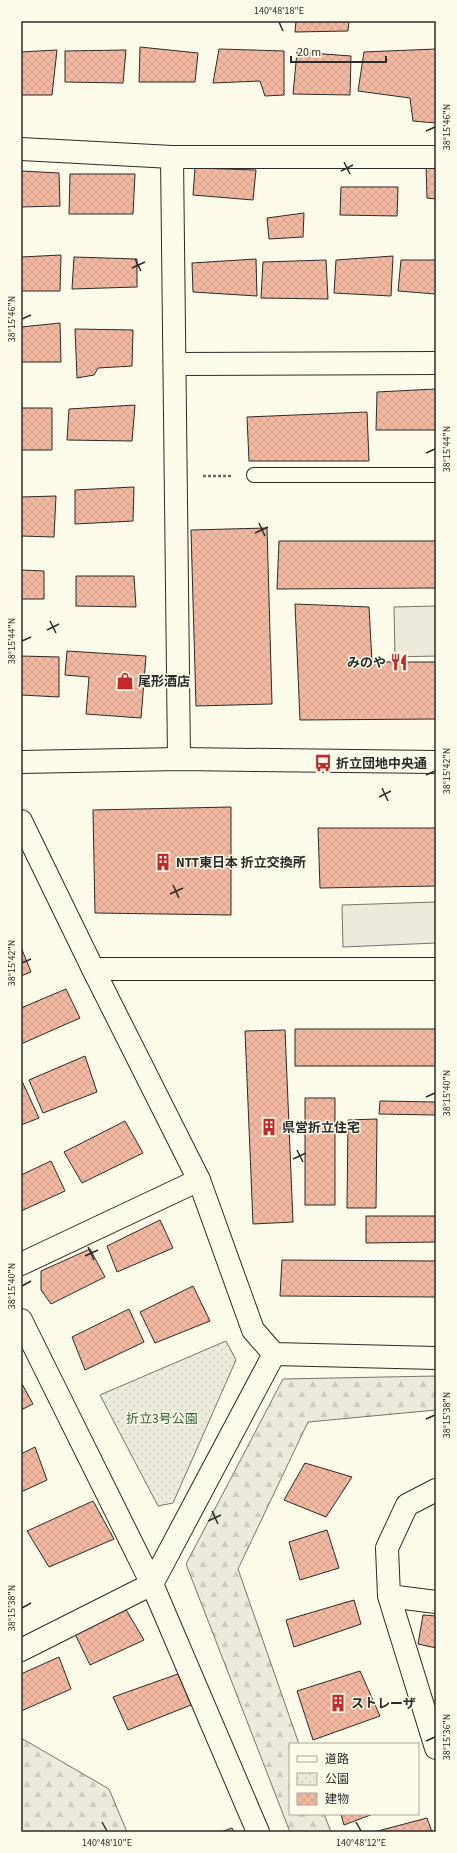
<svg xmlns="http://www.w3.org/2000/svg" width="457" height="1853" font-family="'Source Sans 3','Noto Sans JP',sans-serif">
	<defs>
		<pattern id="forest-firs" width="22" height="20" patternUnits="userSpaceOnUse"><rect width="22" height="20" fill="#ecebdb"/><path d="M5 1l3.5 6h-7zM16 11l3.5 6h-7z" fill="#cbcabc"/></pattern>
		<pattern id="park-dots" width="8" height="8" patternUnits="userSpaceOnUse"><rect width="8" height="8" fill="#ecebdb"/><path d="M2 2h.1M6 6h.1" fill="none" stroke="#cbcabc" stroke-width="1.8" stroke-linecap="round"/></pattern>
		<pattern id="building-cross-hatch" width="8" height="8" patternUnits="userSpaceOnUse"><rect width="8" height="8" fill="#f2b8a0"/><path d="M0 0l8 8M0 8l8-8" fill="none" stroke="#d09e8a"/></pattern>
	</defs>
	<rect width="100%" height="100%" fill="#fdfbea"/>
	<path fill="url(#forest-firs)" stroke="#74746e" d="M436 1376V1410L308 1422 238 1569 299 1744H290V1814H324L331 1832H290L186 1564 283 1379Z
		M21 1738 109 1789 127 1832H21Z"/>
	<path fill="url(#park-dots)" stroke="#74746e" d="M226 1341 236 1360 173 1503 158 1506 100 1395Z"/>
	<path fill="#eceadb" stroke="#74746e" d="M436 606V656L395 657 394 607Z
		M436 902V943L343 947 342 905Z"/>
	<path fill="url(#building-cross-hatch)" stroke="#2b2b2b" d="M296 21H349L348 31 295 32Z
		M140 47 198 53 195 82H139Z
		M219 49 284 51V95L265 96 260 81 213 83Z
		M436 49V123L413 121 410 98 358 91 364 52Z
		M57 50 52 95H21V52Z
		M126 50 123 83 65 82V51Z
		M297 52 351 56 350 95 293 94Z
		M426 166H436V199L427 198Z
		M195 168 256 170 253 200 193 195Z
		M21 171 59 173 60 206 21 207Z
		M70 174H135L133 214H69Z
		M341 187H398L397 216 340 215Z
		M304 213 303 237 269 239 267 218Z
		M61 255 60 291H21V257Z
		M393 256 391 296 334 293 336 260Z
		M74 257 137 259V287L72 289Z
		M256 259 257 296 193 292 192 263Z
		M326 260 328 299 261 298 263 262Z
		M401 260H436V294L398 291Z
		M60 323 61 362H21V327Z
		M75 329 133 330 132 366 98 368 94 375 77 378Z
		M436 389V430H376L377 392Z
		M135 405 132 441 67 440 69 409Z
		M21 408H52V450H21Z
		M367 412 369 461H249L247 417Z
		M134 487 133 521 75 524V490Z
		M56 496 54 537 21 536V497Z
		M267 528 272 704 196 706 191 530Z
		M279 541H436V588L277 589Z
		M21 570 44 571V599H21Z
		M76 576H134L136 607 76 606Z
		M295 604 369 607 372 662H436V719L300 720Z
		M67 651 146 656 141 718 86 714 89 677 65 675Z
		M21 656 59 657V697L21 695Z
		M231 807V915L95 913 93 810Z
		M318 828H436V886L320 888Z
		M21 947 31 972 21 976Z
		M66 989 80 1018 21 1044V1008Z
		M295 1029H436V1066H295Z
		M285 1030 293 1222 253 1224 245 1031Z
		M85 1056 97 1092 43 1113 29 1080Z
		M21 1079 39 1118 21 1125Z
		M305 1098H335V1205H305Z
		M380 1101 436 1102V1115L379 1114Z
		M377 1119 376 1208H347L348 1120Z
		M125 1121 143 1153 82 1183 64 1152Z
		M51 1161 65 1191 21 1211V1175Z
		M366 1216H436V1242L366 1243Z
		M160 1220 173 1248 117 1272 107 1246Z
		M90 1249 105 1277 51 1304 41 1290V1271Z
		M282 1260 436 1261V1297L280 1296Z
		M193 1286 210 1321 155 1343 140 1312Z
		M129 1309 144 1342 85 1370 72 1337Z
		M21 1382 33 1404 21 1410Z
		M35 1447 47 1480 21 1492V1454Z
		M305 1463 352 1477 326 1517 284 1500Z
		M93 1501 114 1539 49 1567 27 1531Z
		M327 1530 339 1568 300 1580 289 1542Z
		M354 1600 361 1624 294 1647 286 1620Z
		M125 1608 144 1640 90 1665 75 1634Z
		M423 1615 436 1616V1648L418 1644Z
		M59 1657 71 1689 21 1711V1674Z
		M360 1671 380 1716 313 1740 297 1691Z
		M178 1674 191 1705 128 1730 113 1697Z
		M341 1814H373L344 1825Z
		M427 1818 432 1832H374Z
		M232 1828 234 1832H221Z"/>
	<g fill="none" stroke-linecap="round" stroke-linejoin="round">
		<g stroke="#2b2b2b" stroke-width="16">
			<path id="lane" d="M254 475H436"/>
		</g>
		<g stroke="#2b2b2b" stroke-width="24">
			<path id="street" d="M172 157 179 759
				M175 364 436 363
				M93 969H436
				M21 1264 199 1180
				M21 1320 152 1584 258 1832
				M436 1490 407 1505 387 1548 389 1596 436 1748
				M389 1596 436 1602
				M21 1650 152 1584 274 1354"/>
		</g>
		<g stroke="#2b2b2b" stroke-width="24">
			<path id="secondary" d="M21 149 172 157H436
				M21 762 179 759 436 762
				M21 821 93 969 199 1180 253 1330 274 1354 436 1358"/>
		</g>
		<path stroke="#6a6964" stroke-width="2.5" stroke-dasharray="3 2" stroke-linecap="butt" d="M203 476H232"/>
		<use href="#lane" stroke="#fdfbea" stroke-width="14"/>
		<use href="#street" stroke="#fdfbea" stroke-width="22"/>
		<use href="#secondary" stroke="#fdfbea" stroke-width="22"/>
	</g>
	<path fill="none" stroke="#2b2b2b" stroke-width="1.5" d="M279 22 283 31M426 131 435 127M344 162 350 174M341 171 353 165M135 259 141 271M132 268 145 262M22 319 31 315M426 453 435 449M259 523 265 536M255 533 268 527M50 621 56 633M47 630 59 624M22 641 31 637M426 775 435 771M382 788 388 801M379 797 391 791M173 885 179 898M170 894 183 888M22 963 31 959M426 1097 435 1093M297 1150 303 1162M293 1159 306 1153M88 1247 94 1260M85 1256 98 1250M22 1286 31 1281M426 1419 435 1415M212 1511 218 1524M208 1521 221 1515M22 1608 31 1603M426 1741 435 1737M102 1822 107 1831M356 1822 361 1831"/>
	<defs>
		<g id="restaurant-bare" transform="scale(1.38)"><path d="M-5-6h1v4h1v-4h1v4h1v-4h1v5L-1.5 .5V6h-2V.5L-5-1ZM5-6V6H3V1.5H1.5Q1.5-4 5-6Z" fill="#c62828" stroke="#fdfbea" stroke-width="2.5" paint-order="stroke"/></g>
		<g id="shop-bare" transform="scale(1.38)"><path d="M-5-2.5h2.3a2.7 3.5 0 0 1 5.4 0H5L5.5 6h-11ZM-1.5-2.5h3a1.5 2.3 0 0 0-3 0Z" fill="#c62828" stroke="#fdfbea" stroke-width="2.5" paint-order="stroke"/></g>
		<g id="bus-bare" transform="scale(1.38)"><path d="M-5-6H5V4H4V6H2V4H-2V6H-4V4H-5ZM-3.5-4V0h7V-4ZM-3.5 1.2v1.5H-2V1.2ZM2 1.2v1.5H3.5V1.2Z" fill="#c62828" stroke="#fdfbea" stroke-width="2.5" paint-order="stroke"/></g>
		<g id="building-bare" transform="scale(1.38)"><path d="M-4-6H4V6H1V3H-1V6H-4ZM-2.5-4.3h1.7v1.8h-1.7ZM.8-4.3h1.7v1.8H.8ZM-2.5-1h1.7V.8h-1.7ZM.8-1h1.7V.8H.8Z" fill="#c62828" stroke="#fdfbea" stroke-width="2.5" paint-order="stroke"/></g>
	</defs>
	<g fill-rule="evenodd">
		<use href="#restaurant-bare" x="399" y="662"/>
		<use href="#shop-bare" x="125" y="681"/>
		<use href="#bus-bare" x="323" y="763"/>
		<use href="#building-bare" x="163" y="862"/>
		<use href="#building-bare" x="269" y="1127"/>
		<use href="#building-bare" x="338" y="1703"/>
	</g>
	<g text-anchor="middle" stroke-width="3" stroke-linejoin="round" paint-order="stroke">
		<g font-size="13" font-weight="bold" fill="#2b2b2b" stroke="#fdfbea" text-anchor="start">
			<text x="386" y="667" text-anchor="end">みのや</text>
			<text x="138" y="686">尾形酒店</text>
			<text x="336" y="768">折立団地中央通</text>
			<text x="176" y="867">NTT東日本 折立交換所</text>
			<text x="282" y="1132">県営折立住宅</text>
			<text x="351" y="1708">ストレーザ</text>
		</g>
		<g font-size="13" fill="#34623c" stroke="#fdfbea">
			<text x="162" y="1423">折立3号公園</text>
		</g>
	</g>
	<rect width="457" height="1853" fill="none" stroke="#fdfbea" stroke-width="44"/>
	<rect x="289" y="1743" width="130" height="72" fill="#fdfbea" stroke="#a9a89e"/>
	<rect x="297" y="1756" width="20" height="6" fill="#fdfbea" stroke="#a9a89e"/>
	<text x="325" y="1763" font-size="12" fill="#2b2b2b">道路</text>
	<rect x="297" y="1773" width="20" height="12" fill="url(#park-dots)" stroke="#a9a89e"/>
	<text x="325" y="1783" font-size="12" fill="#2b2b2b">公園</text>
	<rect x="297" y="1793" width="20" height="12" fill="url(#building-cross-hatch)" stroke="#a9a89e"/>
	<text x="325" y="1803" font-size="12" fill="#2b2b2b">建物</text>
	<path d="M291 56v6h95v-6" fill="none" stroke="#2b2b2b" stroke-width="2"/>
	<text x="297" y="56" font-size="12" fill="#2b2b2b" stroke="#fdfbea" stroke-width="3" paint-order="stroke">20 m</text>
	<rect x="22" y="22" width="413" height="1809" fill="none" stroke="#2b2b2b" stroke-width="1.5"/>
	<g font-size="10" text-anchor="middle" fill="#2b2b2b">
		<text x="279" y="14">140°48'18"E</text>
		<text transform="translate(446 127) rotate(-90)" y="4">38°15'46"N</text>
		<text transform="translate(11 319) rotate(-90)" y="4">38°15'46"N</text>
		<text transform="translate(446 449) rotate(-90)" y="4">38°15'44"N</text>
		<text transform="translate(11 641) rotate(-90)" y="4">38°15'44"N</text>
		<text transform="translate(446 771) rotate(-90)" y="4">38°15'42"N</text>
		<text transform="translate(11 963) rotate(-90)" y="4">38°15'42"N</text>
		<text transform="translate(446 1093) rotate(-90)" y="4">38°15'40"N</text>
		<text transform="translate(11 1286) rotate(-90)" y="4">38°15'40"N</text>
		<text transform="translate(446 1415) rotate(-90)" y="4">38°15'38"N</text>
		<text transform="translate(11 1608) rotate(-90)" y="4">38°15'38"N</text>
		<text transform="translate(446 1737) rotate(-90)" y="4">38°15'36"N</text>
		<text x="107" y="1846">140°48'10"E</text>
		<text x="361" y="1846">140°48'12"E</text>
	</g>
</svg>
